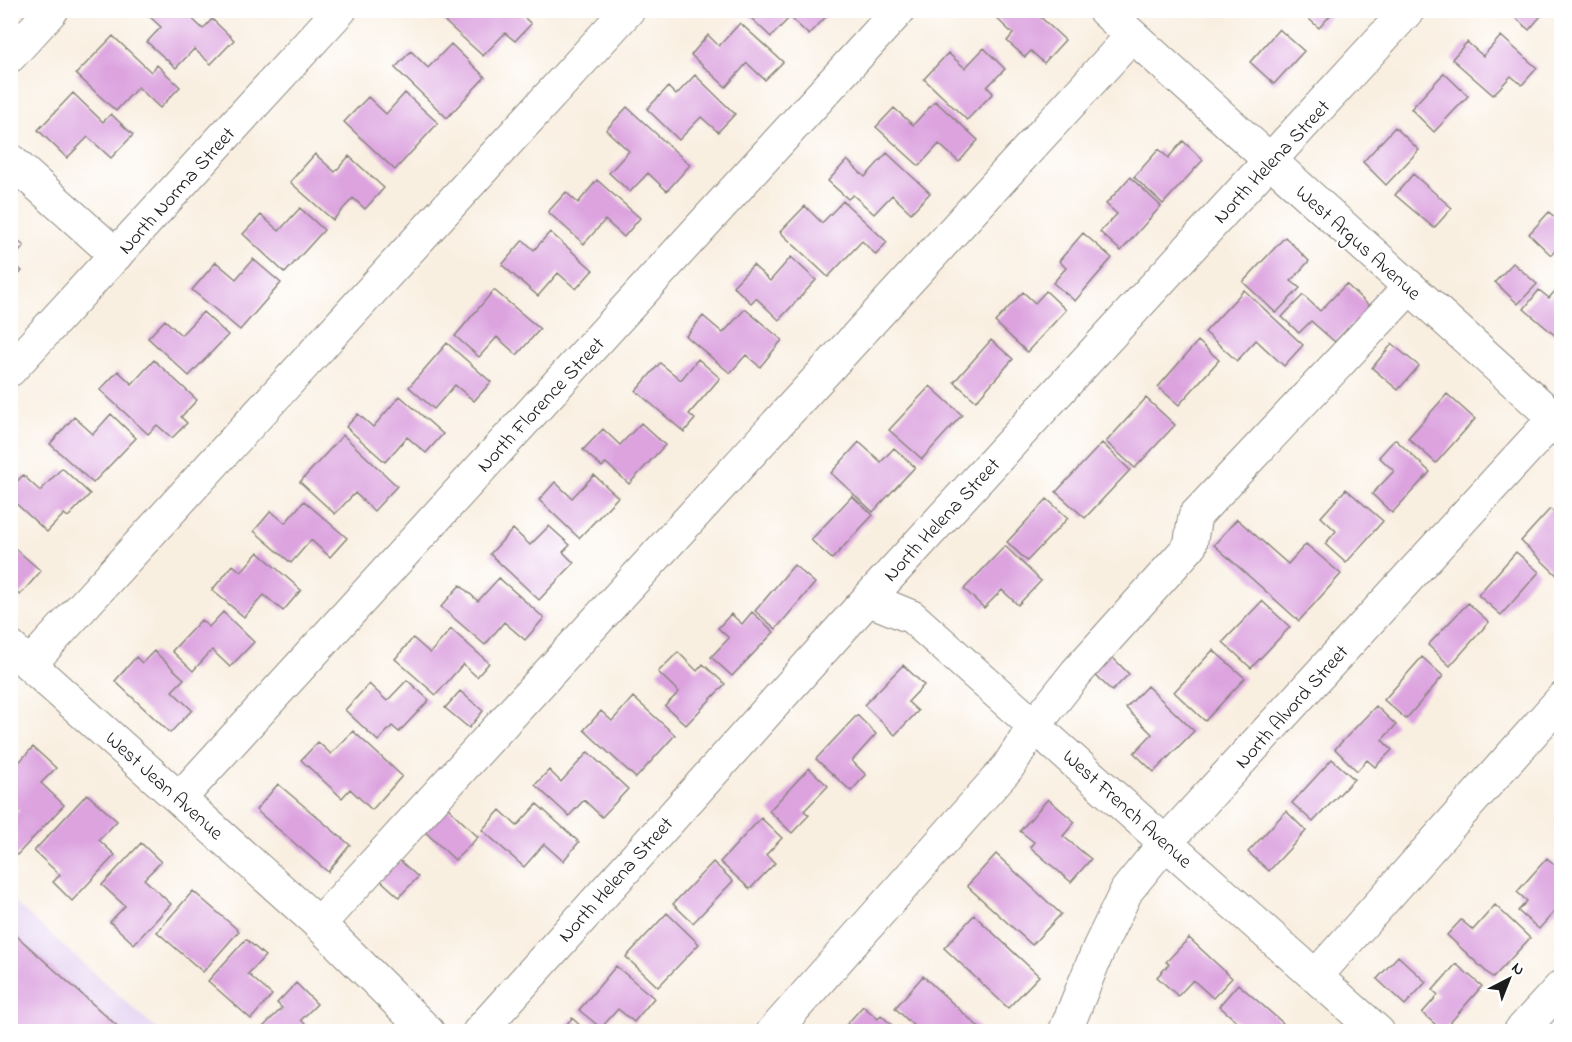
<svg xmlns="http://www.w3.org/2000/svg" width="1572" height="1042" font-family="'Indie Flower',sans-serif">
	<rect width="100%" height="100%" fill="#fff"/>
	<filter id="ink" filterUnits="userSpaceOnUse"><feTurbulence type="fractalNoise" baseFrequency=".0167" numOctaves="2"/><feDisplacementMap in="SourceGraphic" scale="12" xChannelSelector="R" yChannelSelector="G"/><feConvolveMatrix kernelMatrix="1 2 1 2 8 2 1 2 1" color-interpolation-filters="sRGB"/></filter>
	<filter id="wash" filterUnits="userSpaceOnUse"><feTurbulence type="fractalNoise" baseFrequency=".008" numOctaves="4" result="noise"/><feDisplacementMap in="SourceGraphic" scale="24" xChannelSelector="R" yChannelSelector="G"/><feGaussianBlur stdDeviation="1.35" result="paint"/><feColorMatrix in="noise" values="0 0 0 0 0 0 0 0 0 0 0 0 0 0 0 0 0 1.4 0 .05"/><feComposite in="paint" operator="in"/></filter>
	<g filter="url(#wash)">
		<rect width="100%" height="100%" fill="#f9efe1"/>
		<path fill="#e4d3f1" d="M11 899 159 1031H11Z"/>
		<g id="blocks">
			<path fill="#dca3df" d="M154 10H183L203 29 212 19 234 40 211 64 194 49 176 68 147 42 161 27 149 16Z
				M448 10H470L473 13 476 10H517L531 24 515 41 505 33 483 56 441 18Z
				M756 10H832L809 35 790 17 771 37 750 17Z
				M988 10H1033L1065 40 1044 63 1031 51 1025 57 1007 41 1013 34Z
				M1299 10H1335L1319 28Z
				M1507 10H1546L1529 30Z
				M740 23 783 62 765 80 747 63 726 87 691 55 708 35 719 46Z
				M1279 29 1304 51 1274 84 1250 62Z
				M113 36 151 72 157 65 180 87 160 108 138 87 116 111 76 74Z
				M1501 36 1537 68 1522 85 1511 76 1493 95 1452 59 1467 42 1483 56Z
				M451 44 485 77 447 118 395 68 411 51 428 68Z
				M984 48 1005 69 987 87 993 93 967 120 924 79 948 53 965 68Z
				M1444 73 1468 96 1434 132 1411 109Z
				M695 75 735 114 718 132 701 117 679 140 647 109 668 87 676 95Z
				M73 93 103 122 111 114 133 135 111 158 88 137 67 158 38 130Z
				M405 93 438 123 395 170 344 122 368 97 386 114Z
				M935 101 978 140 959 162 939 144 919 166 876 127 894 108 913 125Z
				M627 107 690 165 667 191 648 173 630 192 609 173 629 151 606 130Z
				M1395 127 1419 150 1386 185 1363 162Z
				M1183 141 1203 160 1163 204 1134 177 1159 149 1168 158Z
				M887 153 930 193 911 213 892 195 874 214 853 195 848 199 828 181 847 160 865 177Z
				M315 154 335 172 349 156 384 188 365 209 353 198 333 220 290 182Z
				M1413 174 1452 208 1434 228 1395 195Z
				M1130 177 1161 206 1121 251 1100 232 1117 214 1106 204Z
				M597 180 640 218 624 237 605 220 584 244 548 212 566 192 578 203Z
				M843 201 887 242 876 255 862 241 828 277 780 232 805 206 822 223Z
				M300 208 324 230 285 273 243 234 261 215 279 231Z
				M1549 212 1562 224V244L1551 255 1529 234Z
				M550 232 593 270 576 289 558 273 538 296 502 265 523 240 534 250Z
				M1083 233 1112 258 1075 301 1053 283 1066 268 1059 261Z
				M10 234 24 246 11 261 22 271 10 284Z
				M1285 237 1309 261 1291 281 1300 288 1276 313 1243 282Z
				M791 257 816 280 779 320 756 298 751 303 733 286 753 265 770 281Z
				M253 259 281 283 240 330 192 290 216 262 236 279Z
				M1513 263 1537 284 1518 304 1495 282Z
				M1562 283V334L1558 338 1524 309 1539 290 1549 298Z
				M1346 284 1378 314 1361 332 1352 324 1335 342 1311 321 1299 333 1282 317 1303 295 1320 311Z
				M494 290 540 329 517 355 497 337 479 357 455 336Z
				M1244 290 1303 345 1284 366 1256 340 1237 361 1205 332Z
				M1046 291 1066 310 1027 352 995 322 1023 292 1035 303Z
				M745 309 782 340 760 367 746 355 730 373 686 336 703 316 723 333Z
				M203 312 228 335 189 376 148 338 165 320 181 335Z
				M991 340 1013 359 976 401 954 382Z
				M1198 341 1219 360 1179 405 1158 387Z
				M447 343 491 382 474 401 455 385 434 409 409 387Z
				M1392 344 1419 366 1398 390 1372 368Z
				M698 359 720 378 689 414 695 419 684 432 636 391 660 363 681 380Z
				M154 360 197 400 181 417 187 423 172 438 157 425 148 434 100 390 118 371 132 384Z
				M930 386 962 415 922 459 889 430Z
				M1447 394 1475 419 1436 463 1408 438Z
				M400 396 443 434 426 453 407 437 385 462 346 427 358 414 373 427Z
				M1146 398 1175 425 1135 468 1106 442Z
				M111 414 136 438 93 483 50 444 74 417 93 434Z
				M641 423 665 445 629 484 606 463 602 467 583 450 603 429 620 445Z
				M343 435 397 486 374 511 355 493 335 514 300 482Z
				M1395 439 1430 472 1392 513 1372 494 1394 471 1379 457Z
				M859 442 881 462 894 448 915 467 873 512 831 473Z
				M1102 443 1130 470 1085 518 1056 492Z
				M62 468 90 494 68 517 64 514 47 532 10 498V489L23 475 40 491Z
				M594 475 618 497 579 538 539 500 555 482 572 498Z
				M1346 489 1383 521 1346 563 1325 544 1336 531 1321 517Z
				M852 496 873 515 832 559 811 540Z
				M1047 499 1068 518 1027 561 1007 542Z
				M304 501 347 538 330 557 311 540 291 563 254 531 271 511 285 523Z
				M1550 509 1556 514 1562 509V580L1521 541Z
				M1237 519 1288 564 1306 544 1341 574 1299 621 1214 545Z
				M549 526 570 545 563 552 574 563 539 600 490 554 513 529 530 545Z
				M10 544 41 571 20 595 10 586Z
				M1005 546 1041 581 1018 605 1002 590 984 608 964 589Z
				M258 552 301 590 283 611 264 595 244 617 212 590 233 565 241 572Z
				M1516 552 1539 572 1501 615 1478 595Z
				M794 565 815 583 776 629 755 611Z
				M499 578 544 618 525 640 504 622 485 645 441 607 460 585 478 601Z
				M1262 601 1290 627 1251 668 1223 642Z
				M1468 603 1489 622 1450 666 1428 645Z
				M223 612 254 642 230 667 212 650 193 671 172 651 201 620 209 627Z
				M752 612 774 632 732 676 711 657 729 638 718 628 731 614 742 624Z
				M451 629 489 663 477 677 463 664 436 695 395 659 413 638 430 653Z
				M1213 650 1245 678 1205 721 1174 692Z
				M154 651 184 679 172 691 192 710 170 733 115 681 136 657 142 663Z
				M678 652 697 671 703 664 725 684 686 725 665 706 679 692 658 672Z
				M1108 653 1129 674 1112 691 1091 671Z
				M1422 657 1443 676 1406 719 1384 700Z
				M903 665 924 685 908 702 918 711 895 735 864 705Z
				M407 680 429 700 399 732 392 726 378 741 345 710 369 684 387 701Z
				M1147 686 1194 731 1154 772 1134 753 1152 734 1126 708Z
				M460 691 483 711 469 728 445 708Z
				M633 697 675 735 636 778 584 730 601 711 612 721Z
				M1376 706 1396 725 1382 740 1392 750 1375 767 1367 760 1357 771 1335 749Z
				M857 715 876 734 852 761 866 775 851 791 816 759Z
				M353 731 402 776 372 810 350 789 342 798 301 760 318 742 331 754Z
				M33 747 56 768 41 783 64 805 17 855 10 849V819L19 810 10 802V772Z
				M588 752 628 789 602 817 584 800 569 816 535 785 549 770 561 782Z
				M1332 759 1354 779 1313 822 1292 803Z
				M809 768 828 786 804 811 809 815 792 833 769 811Z
				M278 784 350 845 328 872 256 810Z
				M87 794 117 821 99 840 115 855 72 901 53 882 60 875 34 851Z
				M1048 799 1075 822 1063 836 1091 859 1071 882 1030 847 1034 842 1020 831Z
				M537 804 579 842 563 861 544 844 524 867 482 830 500 810 517 826Z
				M445 805 478 837 455 860 422 829Z
				M1286 811 1306 831 1269 871 1248 852Z
				M761 818 782 838 766 855 775 863 750 889 720 862Z
				M141 843 161 862 144 879 171 904 134 944 110 922 125 906 102 885Z
				M996 854 1061 914 1032 945 967 886Z
				M396 857 418 877 399 897 377 877Z
				M1547 858 1562 871V903L1539 929 1518 911 1527 901 1517 892Z
				M713 862 733 881 693 923 673 904Z
				M193 891 239 931 203 972 157 932Z
				M1495 905 1530 938 1493 978 1447 935 1461 920 1473 930Z
				M667 913 699 944 658 987 626 957Z
				M974 915 1039 976 1008 1008 944 948Z
				M10 930 124 1032H10Z
				M1189 938 1232 978 1213 998 1193 980 1178 996 1157 977 1169 964 1166 962Z
				M246 939 265 956 248 974 272 995 251 1019 208 981Z
				M1398 956 1426 982 1405 1005 1377 979Z
				M1456 964 1482 986 1443 1031 1422 1013 1438 995 1433 990Z
				M616 966 654 998 634 1022 618 1009 601 1028 579 1010Z
				M923 976 984 1032H920L895 1008Z
				M296 983 317 1004 301 1020 313 1032H265L262 1028 282 1008 277 1003Z
				M1238 984 1283 1023 1276 1032H1249L1219 1006Z
				M863 1006 878 1019 881 1015 899 1032H840Z
				M572 1018 587 1032H560Z"/>
		</g>
	</g>
	<g filter="url(#ink)">
		<use href="#blocks" fill-opacity="0" stroke="#8a867e" stroke-width="1.5"/>
		<g fill="none" stroke-linecap="round" stroke-linejoin="round">
			<g stroke="#8a867e" stroke-width="35">
				<path id="minor" d="M1104 10 1562 425
					M10 56 52 10
					M10 160 116 255
					M868 599 912 617 1378 1032
					M10 647 319 924 428 1032
					M30 664 628 10
					M180 798 899 10
					M319 924 1132 36
					M1316 976 1562 699
					M479 1032 868 599 1408 10
					M773 1032 1008 767 1035 725 1076 673 1190 546 1195 516 1409 288
					M1065 1032 1099 948 1127 890 1166 842 1562 410
					M1520 1032 1562 986"/>
			</g>
			<g stroke="#8a867e" stroke-width="35">
				<path id="major" d="M10 370 340 10"/>
			</g>
			<use href="#minor" stroke="#fff" stroke-width="33"/>
			<use href="#major" stroke="#fff" stroke-width="33"/>
		</g>
	</g>
	<g text-anchor="middle" stroke-width="4.5" stroke-linejoin="round" paint-order="stroke">
		<g font-size="20" fill="#1c1c1c" stroke="#fff">
			<text transform="translate(1271 161) rotate(-47)" y="7">North Helena Street</text>
			<text transform="translate(176 190) rotate(-48)" y="7">North Norma Street</text>
			<text transform="translate(1359 242) rotate(42)" y="7">West Argus Avenue</text>
			<text transform="translate(540 404) rotate(-47)" y="7">North Florence Street</text>
			<text transform="translate(941 519) rotate(-47)" y="7">North Helena Street</text>
			<text transform="translate(1291 706) rotate(-48)" y="7">North Alvord Street</text>
			<text transform="translate(165 785) rotate(42)" y="7">West Jean Avenue</text>
			<text transform="translate(1128 808) rotate(42)" y="7">West French Avenue</text>
			<text transform="translate(615 879) rotate(-48)" y="7">North Helena Street</text>
		</g>
	</g>
	<rect width="1572" height="1042" fill="none" stroke="#fff" stroke-width="36"/>
	<g transform="translate(1509 979) rotate(42)" stroke="#ffffff" stroke-width="4.5" paint-order="stroke">
	<path d="M0-4.5L10 22L0 15L-10 22Z" fill="#1c1c1c"/>
	<text y="-9" font-size="16" font-weight="bold" text-anchor="middle" fill="#1c1c1c">N</text>
	</g>
</svg>
